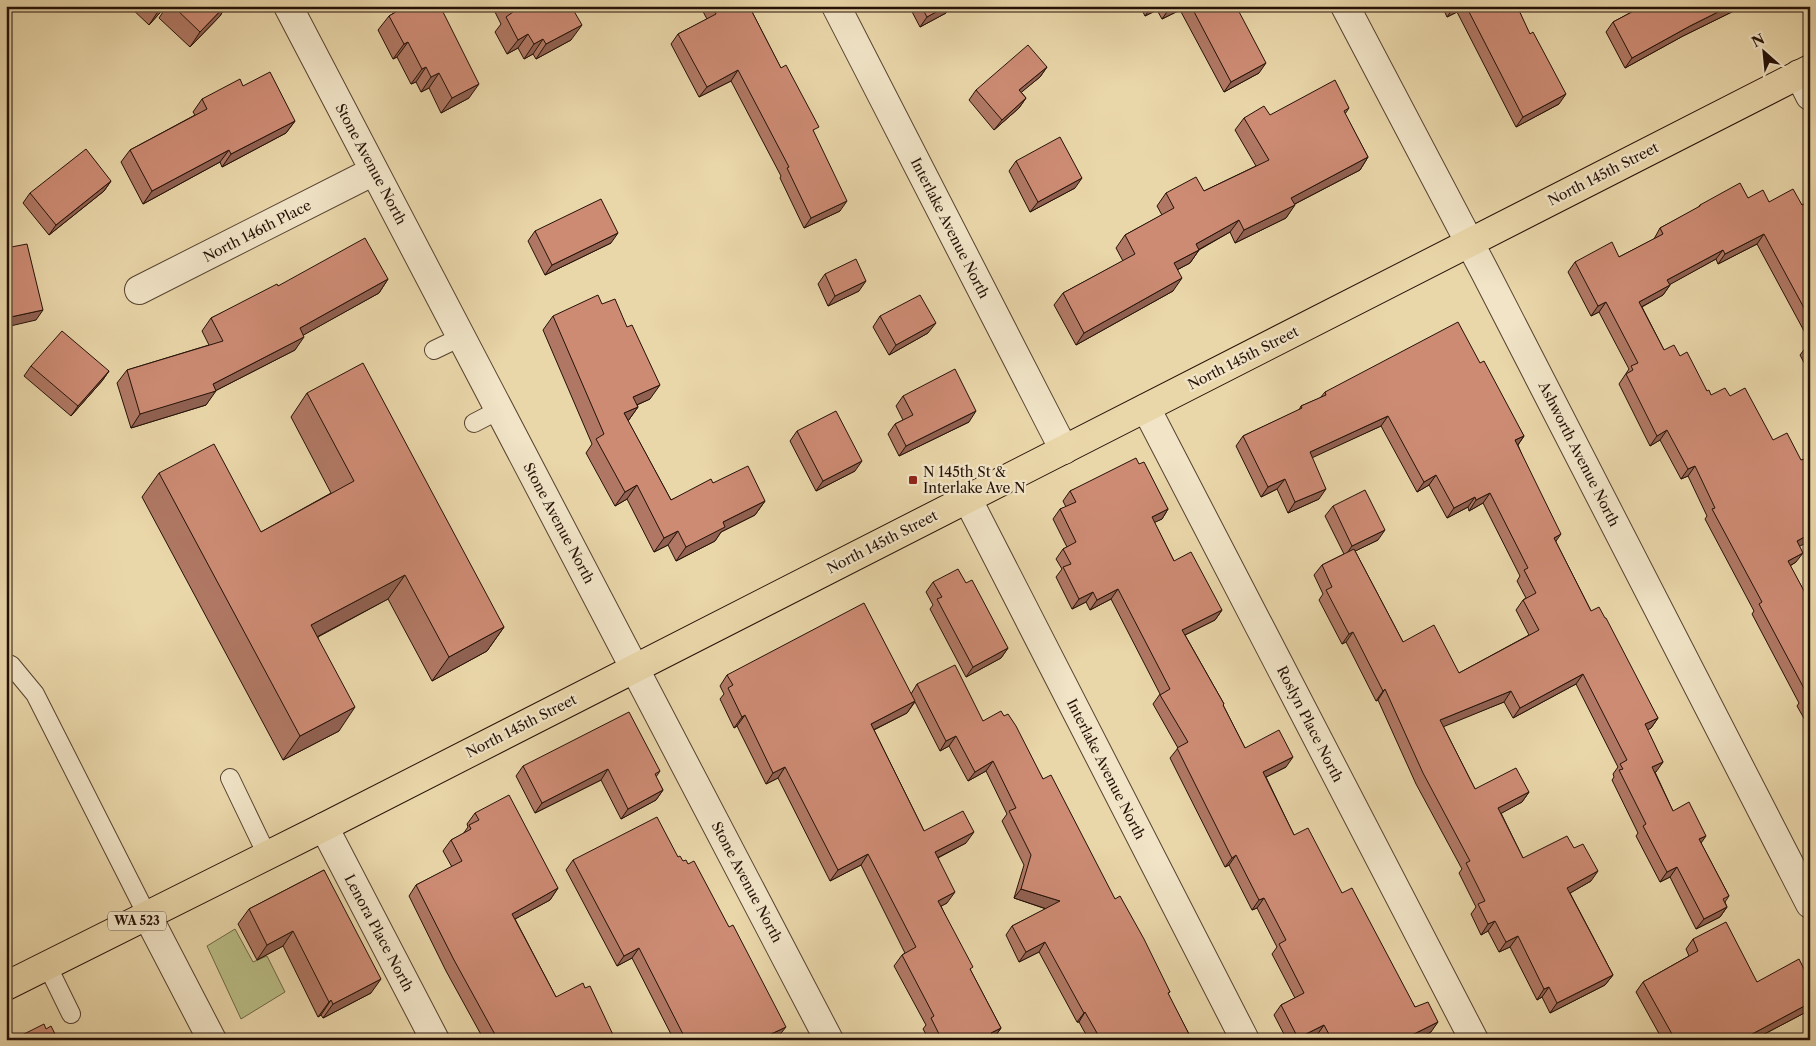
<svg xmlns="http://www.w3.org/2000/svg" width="1816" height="1046" font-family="'Libre Caslon Text',serif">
	<rect width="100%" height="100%" fill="#e9d6a9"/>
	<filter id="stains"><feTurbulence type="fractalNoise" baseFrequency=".004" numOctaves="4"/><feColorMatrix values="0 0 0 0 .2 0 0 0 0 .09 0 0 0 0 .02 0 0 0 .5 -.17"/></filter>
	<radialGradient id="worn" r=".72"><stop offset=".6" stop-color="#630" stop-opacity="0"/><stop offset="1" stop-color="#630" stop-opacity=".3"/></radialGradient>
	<path fill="#b9bd86" stroke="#6f6746" d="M235 929 253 962 267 956 285 992 241 1019 207 946Z"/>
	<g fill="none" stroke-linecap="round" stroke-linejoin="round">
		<g stroke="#564230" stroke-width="20">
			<path id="service" d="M434 350 461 337
				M474 423 499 410
				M6 663 11 665 35 694 147 915
				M230 778 267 855
				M47 965 71 1014"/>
		</g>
		<g stroke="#564230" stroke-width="30">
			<path id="minor" d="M288 6 829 1040
				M836 6 1064 450
				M1345 6 1485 272 1810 904
				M1799 74 1810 96
				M139 290 374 171
				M1146 408 1474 1040
				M967 498 1245 1040
				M324 827 435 1040"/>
		</g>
		<g stroke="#564230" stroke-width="30">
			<path id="tertiary" d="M147 915 212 1040"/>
		</g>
		<g stroke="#251107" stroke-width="30">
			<path id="primary" d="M6 986 324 827 1810 69"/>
		</g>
		<use href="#service" stroke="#f1e4c7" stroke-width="18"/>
		<use href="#minor" stroke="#f1e4c7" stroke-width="28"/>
		<use href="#tertiary" stroke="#f1e4c7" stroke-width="28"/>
		<use href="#primary" stroke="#e9d6a9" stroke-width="28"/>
	</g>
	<path fill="#b07864" stroke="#251107" d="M129 6H166L149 25Z
		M167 6H226L220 16 190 47 159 18Z
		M401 6H440L469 98 441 113 429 88 421 92 416 82 411 84 397 57 393 59 378 30 389 16 397 11Z
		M492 6H571V40L536 59 533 54 524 59 518 48 507 54 495 32 501 24Z
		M700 6H749L814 133 840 211 804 228 780 178 781 176 731 81 699 97 671 44 678 34 707 19Z
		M909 6H951L946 13 920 27Z
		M1140 6H1236L1259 73 1224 92 1180 10 1162 19 1157 10 1145 16Z
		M1442 6H1517L1559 104 1516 127 1457 12 1447 17Z
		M1643 6H1744L1683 36 1625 68 1606 32 1613 22Z
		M1047 67 1040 77 1021 92 1026 98 1019 108 994 130 969 100 976 90Z
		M243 86 295 121 286 133 222 167 220 162 143 204 121 162 130 150 195 115 193 112 202 99Z
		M1349 108 1345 114 1368 157 1360 170 1295 204 1286 218 1235 243 1230 232 1199 250 1190 263 1177 270 1173 291 1076 345 1054 305 1063 293 1123 261 1116 248 1125 235 1162 215 1157 206 1166 193 1204 191 1256 166 1235 130 1244 118Z
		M1016 161 1075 188 1030 212 1009 171Z
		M111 181 104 191 49 235 23 203 30 193Z
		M1748 198 1769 202 1802 205 1810 201V374L1800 355 1810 342 1757 244 1718 264 1716 259 1670 284V285L1663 295 1642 307 1664 350 1680 356 1707 391 1799 546 1796 562 1790 566 1810 602V729L1797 706 1799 703 1752 614 1754 611 1705 519 1707 516 1688 476 1681 479 1660 440 1650 446 1619 384 1629 369 1599 312 1591 316 1568 272 1575 262 1619 257 1654 239 1660 228 1698 208 1700 205Z
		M535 231 611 243 545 275 528 241Z
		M825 274 859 291 828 306 818 284Z
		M388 279 379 293 303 335 295 350 215 391 206 405 131 428 117 383 127 370 209 345 202 331 211 318 278 286Z
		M553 316 650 399 637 405 638 407 628 421 671 500 713 483 765 501 755 515 721 532 715 541 676 561 668 545 654 552 627 499 615 506 586 453 592 444 543 330Z
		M880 316 928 333 889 355 873 327Z
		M1480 363 1524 436 1518 445 1556 542 1591 611 1658 718 1651 728 1647 730 1663 762 1655 772 1673 811 1701 843 1729 896 1725 902 1727 907 1720 917 1696 929 1670 877 1660 882 1636 836 1638 833 1612 780 1614 777 1613 774 1618 767 1576 684 1513 718 1504 702 1443 726 1475 789 1529 792 1522 802 1501 813 1523 858 1591 881 1570 893 1613 975 1605 985 1550 1013 1542 997 1537 1000 1510 947 1499 952 1488 931 1481 935 1471 914 1476 907 1459 873 1462 869 1416 784 1378 700 1376 701 1346 642 1342 644 1319 600 1323 594 1314 575 1322 565 1344 554 1325 516 1333 506 1378 540 1355 551 1403 642 1459 673 1529 635 1516 610 1523 600 1526 598 1517 581 1520 576 1483 503 1469 511 1468 507 1447 518 1429 485 1417 492 1381 426 1312 457 1319 499 1288 513 1277 489 1261 497 1236 446 1243 436 1299 410 1301 406 1320 398 1325 392Z
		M31 366 109 371 102 381 71 416 24 376Z
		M307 393 504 627 487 651 432 681 388 599 318 637 339 731 283 760 142 497 159 473 261 532 331 493 291 417Z
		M903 396 969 422 899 456 888 434 895 424 903 420 896 406Z
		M797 431 855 471 816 491 790 441Z
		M1139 464 1168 509 1162 519 1154 522 1174 561 1222 610 1215 620 1185 635 1224 704 1223 705 1245 748 1286 767 1266 777 1294 835 1342 893 1431 1032 1416 1040H1320L1317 1035 1307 1040H1287L1274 1015 1281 1005 1295 998 1272 954 1277 947 1257 908 1252 910 1229 865 1225 867 1170 758 1178 748 1153 704 1160 694 1111 599 1090 610 1086 602 1072 609 1056 577 1062 569 1056 559 1063 549 1067 547 1053 519 1060 509 1066 507 1063 501 1070 491Z
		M933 582 1008 648 1001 658 966 677 930 609 933 605 926 592Z
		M727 675 911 694 917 684 983 721 1004 716 1043 779 1170 992 1168 994 1192 1040H1089L1079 1022H1077L1039 952 1019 962 1006 935 1012 926 1046 909 1014 898 1024 865 1002 821 1007 814 986 771 968 781 949 746 940 751 915 702 907 713 874 730 924 831 966 843 938 858 947 903 941 906 971 971 1001 1028 994 1038V1040H929L923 1029 926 1025 894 966 902 955 905 953 861 865 830 881 778 778 766 784 737 726 734 728 720 699 724 694 720 686Z
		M523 766 660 771 656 777 663 790 656 800 621 819 601 780 535 813 516 776Z
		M475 813 558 888 550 900 515 919 556 997 615 1039 614 1040H484L446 971 409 896 416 885 452 867 443 851 451 840 463 834 468 827 467 824Z
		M678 857 778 1037 774 1040H674L632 958 617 966 566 870 573 860Z
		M324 870 371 993 323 1018 321 1015 318 1017 283 946 257 960 238 924 249 909Z
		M1693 939 1757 982 1810 981V1010L1753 1040 1662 1039 1636 992 1643 982 1689 956 1686 949Z"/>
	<path fill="#906151" stroke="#251107" d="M163 6H166L149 25 159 10Z
		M225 6H226L220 16 190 47 200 32Z
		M946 6H951L946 13 920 27 927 17Z
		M1152 6H1160L1157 10 1145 16Z
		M1174 6H1183L1180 10 1162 19 1169 9Z
		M1456 6H1461L1457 12 1447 17 1454 7Z
		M1730 6H1744L1683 36 1625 68 1632 58 1690 26Z
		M582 25 571 40 536 59 546 44Z
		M528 34 518 48 507 54 518 40Z
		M543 39 533 54 524 59 534 44Z
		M408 42 397 57 393 59 404 44Z
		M1266 63 1259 73 1224 92 1231 82Z
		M426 67 416 82 411 84 422 69Z
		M1047 67 1040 77 1012 100 1019 90Z
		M738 70 731 81 699 97 707 87Z
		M439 73 429 88 421 92 431 77Z
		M479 84 469 98 441 113 452 98Z
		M1566 94 1559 104 1516 127 1523 117Z
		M1026 98 1019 108 994 130 1002 120Z
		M295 121 286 133 222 167 231 154Z
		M229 150 220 162 143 204 152 191Z
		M1368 157 1360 170 1283 210 1291 198Z
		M1082 178 1075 188 1030 212 1038 202Z
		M111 181 104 191 49 235 56 225Z
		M847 201 840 211 804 228 811 218Z
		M1295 205 1286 218 1235 243 1244 230Z
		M1239 220 1230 232 1187 256 1196 244Z
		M618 233 611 243 545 275 552 265Z
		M1764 234 1757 244 1718 264 1725 254Z
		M1199 250 1190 263 1165 276 1174 263Z
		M1723 250 1716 259 1660 290 1667 280Z
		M1182 278 1173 291 1076 345 1084 333Z
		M388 279 379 293 291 342 300 328Z
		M866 281 859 291 828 306 835 296Z
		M1670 285 1663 295 1632 312 1639 302Z
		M1606 302 1599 312 1591 316 1598 306Z
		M43 310 36 320 6 327V318Z
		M936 323 928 333 889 355 896 345Z
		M304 337 295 350 213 392 216 391 206 405 131 428 140 414 213 384Z
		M109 371 102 381 71 416 78 406Z
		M660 385 650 399 623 411 633 397Z
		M638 407 628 421 624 413Z
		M976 411 969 422 899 456 906 446Z
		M1388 416 1381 426 1303 462 1310 452Z
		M1667 430 1660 440 1650 446 1657 436Z
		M1524 436 1517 446 1515 440Z
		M862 461 855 471 816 491 823 481Z
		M1695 466 1688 476 1681 479 1688 469Z
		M1436 475 1429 485 1417 492 1424 482Z
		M1285 479 1277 489 1261 497 1268 487Z
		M637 485 627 499 615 506 625 492Z
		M1326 489 1319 499 1288 513 1295 502Z
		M1490 493 1483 503 1469 511 1476 500Z
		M1475 497 1468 507 1447 518 1454 508Z
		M765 501 755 515 721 532 715 541 676 561 686 547 723 522Z
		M1168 509 1162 519 1145 527 1152 517Z
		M1385 530 1378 540 1345 556 1352 546Z
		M678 531 668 545 654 552 664 538Z
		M1561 534 1554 544V538Z
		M1810 534V541L1790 551 1797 541Z
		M1803 553 1796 562 1781 571 1788 561Z
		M405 575 388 599 294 649 311 625Z
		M1118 589 1111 599 1090 610 1097 600Z
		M1093 592 1086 602 1072 609 1079 599Z
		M1222 610 1215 620 1175 640 1182 630Z
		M504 627 487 651 432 681 449 657Z
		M1353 632 1346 642 1342 644 1349 634Z
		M1008 648 1001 658 966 677 973 667Z
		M1583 674 1576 684 1513 718 1520 708Z
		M1385 689 1378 700 1376 701 1383 691Z
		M1511 691 1504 702 1433 731 1440 720Z
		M915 701 907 713 863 735 871 724Z
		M355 707 339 731 283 760 300 736Z
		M745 715 737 726 734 728 742 717Z
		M1658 718 1651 728 1638 735 1645 724Z
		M956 736 949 746 940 751 946 741Z
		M1293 757 1286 767 1256 782 1263 772Z
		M993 761 986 771 968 781 975 772Z
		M1663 762 1656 772 1645 777 1652 767Z
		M785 767 778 778 766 784 773 773Z
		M608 769 601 780 535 813 542 803Z
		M663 790 656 800 621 819 628 809Z
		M1529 792 1522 802 1491 819 1498 808Z
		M974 832 966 843 927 863 935 852Z
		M1706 836 1699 846V839Z
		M868 854 861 865 830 881 838 870Z
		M1236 855 1229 865 1225 867 1232 858Z
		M1677 867 1670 877 1660 882 1667 872Z
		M1598 871 1591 881 1560 899 1567 888Z
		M558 888 550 900 504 925 512 914Z
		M1021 889 1060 901 1053 911 1014 898Z
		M955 892 947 903 930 912 938 901Z
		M1264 898 1257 908 1252 910 1259 900Z
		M1727 907 1720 917 1696 929 1704 919Z
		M1495 921 1488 931 1481 935 1488 924Z
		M293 931 283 946 257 960 267 945Z
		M1518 936 1510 947 1499 952 1506 942Z
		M1045 942 1039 952 1019 962 1026 952Z
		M639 948 632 958 617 966 624 956Z
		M1613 975 1605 985 1550 1013 1557 1003Z
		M381 979 371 993 323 1018 333 1004Z
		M1549 987 1542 997 1537 1000 1544 989Z
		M331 1000 321 1015 318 1017 329 1002Z
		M1810 1003V1010L1753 1040H1741Z
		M1085 1012 1079 1022H1077L1084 1013Z
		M1438 1022 1431 1032 1416 1040H1409L1412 1035Z
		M1324 1025 1317 1035 1307 1040H1297L1298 1038Z
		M786 1027 778 1037 774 1040H766L769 1035Z
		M1001 1028 993 1039 991 1033Z"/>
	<path fill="#cd8b74" stroke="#251107" d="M155 6H163L159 10Z
		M173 6H225L200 32Z
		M406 6H440L479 84 452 98 439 73 431 77 426 67 422 69 408 42 404 44 389 16Z
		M510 6H571L582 25 546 44 543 39 534 44 528 34 518 40 506 17 513 12Z
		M712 6H749L781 68 786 65 819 127 813 130 847 201 811 218 787 168 789 167 738 70 707 87 678 34 716 14Z
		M921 6H947L927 17Z
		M1168 6H1174L1169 9Z
		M1191 6H1236L1266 63 1231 82Z
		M1466 6H1517L1530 34 1533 32 1566 94 1523 117Z
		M1643 6H1730L1690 26 1632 58 1613 22Z
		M1028 45 1047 67 1019 90 1026 98 1002 120 976 90Z
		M270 72 295 121 231 154 229 150 152 191 130 150 207 109 202 99 240 79 243 86Z
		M1335 80 1349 108 1344 111 1368 157 1291 198 1295 205 1244 230 1239 220 1196 244 1199 250 1174 263 1182 278 1084 333 1063 293 1135 254 1125 235 1174 208 1166 193 1196 177 1204 191 1269 160 1244 118 1264 106 1270 115Z
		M1060 137 1082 178 1038 202 1016 161Z
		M86 149 111 181 56 225 30 193Z
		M1740 183 1748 198 1763 190 1769 202 1793 189 1802 205 1810 201V319L1764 234 1725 254 1723 250 1667 280 1670 285 1639 302 1664 350 1674 345 1680 356 1687 352 1707 391 1709 390 1711 395 1725 388 1730 396 1745 388 1773 440 1787 433 1801 460 1804 459 1810 471V534L1797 541 1803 553 1788 561 1810 602V706L1804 696 1807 694 1759 604 1762 602 1712 509 1715 508 1695 466 1688 469 1667 430 1657 436 1626 374 1633 370 1631 366 1638 363 1606 302 1598 306 1575 262 1612 242 1619 257 1663 234 1660 228 1700 206V205Z
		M601 199 618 233 552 265 535 231Z
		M365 238 388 279 300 328 304 337 213 384 216 391 140 414 127 370 223 341 211 318 277 284 278 286Z
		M27 244 43 310 6 318V248Z
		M856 259 866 281 835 296 825 274Z
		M598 295 602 304 615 299 627 327 632 325 660 385 633 397 638 407 624 413 671 500 711 479 713 483 748 466 765 501 723 522 725 527 686 547 678 531 664 538 637 485 625 492 596 439 604 434 553 316Z
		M920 295 936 323 896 345 880 316Z
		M1458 322 1480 363 1484 361 1524 436 1515 440 1561 534 1554 538 1591 611 1599 607 1605 618H1606L1658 718 1645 724 1663 762 1652 767 1673 811 1689 802 1706 836 1699 839 1729 896 1723 899 1727 907 1704 919 1677 867 1667 872 1643 826 1646 824 1619 770 1623 769 1620 764 1627 760 1583 674 1520 708 1511 691 1440 720 1475 789 1516 768 1529 792 1498 808 1523 858 1567 836 1574 848 1583 844 1598 871 1567 888 1613 975 1557 1003 1549 987 1544 989 1518 936 1506 942 1495 921 1488 924 1478 904 1485 901 1466 863 1470 861 1423 773 1385 689 1383 691 1353 632 1349 634 1326 590 1332 587 1322 565 1354 549 1403 642 1434 625 1459 673 1539 630 1523 600 1536 593 1524 570 1528 568 1490 493 1476 500 1475 497 1454 508 1436 475 1424 482 1388 416 1310 452 1326 489 1295 502 1285 479 1268 487 1243 436 1302 408 1301 406 1326 395 1325 392Z
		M62 331 109 371 78 406 31 366Z
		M1810 344V350L1807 345Z
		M363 363 504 627 449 657 405 575 311 625 355 707 300 736 159 473 214 444 261 532 354 481 307 393Z
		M955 369 976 411 906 446 895 424 913 415 903 396Z
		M836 411 862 461 823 481 797 431Z
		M1136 458 1139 464 1144 462 1168 509 1152 517 1174 561 1191 552 1222 610 1182 630 1224 704 1223 705 1245 748 1279 730 1293 757 1263 772 1294 835 1308 828 1342 893 1352 888 1415 1007 1428 1002 1438 1022 1412 1035 1415 1040H1332L1324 1025 1298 1038 1281 1005 1304 993 1279 944 1286 940 1264 898 1259 900 1236 855 1232 858 1177 748 1188 742 1160 695 1170 689 1118 589 1097 600 1093 592 1079 599 1063 567 1071 564 1063 549 1076 542 1060 509 1076 502 1070 491Z
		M1365 490 1385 530 1352 546 1333 506Z
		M958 569 966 583 972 580 1008 648 973 667 937 599 942 597 933 582Z
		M864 603 915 701 871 724 924 831 963 811 974 832 935 852 955 892 938 901 973 967 970 969 1001 1028 991 1033 994 1040H942L931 1018 934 1016 902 955 916 947 868 854 838 870 785 767 773 773 745 715 742 717 728 688 733 685 727 675Z
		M955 665 983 721 1001 711 1004 716 1008 714 1016 726 1043 779 1051 775 1115 899 1120 896 1144 939 1170 992 1168 993 1192 1040H1145L1143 1036 1137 1040H1101L1085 1012 1084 1013 1045 942 1026 952 1012 926 1060 901 1021 889 1031 855 1009 811 1016 808 993 761 975 772 956 736 946 741 917 684Z
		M629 712 660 771 655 774 663 790 628 809 608 769 542 803 523 766Z
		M509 795 558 888 512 914 556 997 583 983 585 988 590 986 615 1039 613 1040H498L454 960 416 885 462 861 451 840 471 829 469 825 479 820 475 813Z
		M657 817 678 857 680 856 683 861 686 860 688 864 694 861 729 927 733 925 786 1027 769 1035 772 1040H686L639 948 624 956 573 860Z
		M324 870 381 979 333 1004 331 1000 329 1002 293 931 267 945 249 909Z
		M1726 922 1757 982 1799 959 1810 981V1003L1741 1040H1662L1672 1034 1643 982 1698 951 1693 939Z
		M44 1024 46 1029 51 1026 58 1040H12Z"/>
	<rect fill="#8f2418" stroke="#f1e4c7" stroke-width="2" x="908" y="475" width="10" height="10" rx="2.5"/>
	<g text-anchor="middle" stroke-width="4.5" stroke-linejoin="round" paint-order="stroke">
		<rect fill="#f1e4c7" stroke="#625041" stroke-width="1" x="108" y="911.5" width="58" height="19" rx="4"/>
		<g font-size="12" font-weight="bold" fill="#251107">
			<text x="137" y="925">WA 523</text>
		</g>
		<g font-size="14" fill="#251107" stroke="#f1e4c7">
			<text transform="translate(371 164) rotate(62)" y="5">Stone Avenue North</text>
			<text transform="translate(1603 174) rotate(-27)" y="5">North 145th Street</text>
			<text transform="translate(950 228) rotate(63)" y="5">Interlake Avenue North</text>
			<text transform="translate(257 231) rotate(-27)" y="5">North 146th Place</text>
			<text transform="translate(1243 358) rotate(-27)" y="5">North 145th Street</text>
			<text transform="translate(1579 454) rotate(63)" y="5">Ashworth Avenue North</text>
			<text transform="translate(559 523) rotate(62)" y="5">Stone Avenue North</text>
			<text transform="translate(882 542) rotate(-27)" y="5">North 145th Street</text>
			<text transform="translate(1310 724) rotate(63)" y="5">Roslyn Place North</text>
			<text transform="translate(521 726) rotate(-27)" y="5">North 145th Street</text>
			<text transform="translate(1106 769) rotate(63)" y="5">Interlake Avenue North</text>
			<text transform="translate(747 882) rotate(62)" y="5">Stone Avenue North</text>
			<text transform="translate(379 933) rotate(62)" y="5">Lenora Place North</text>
		</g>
		<g font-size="14" fill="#251107" stroke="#f1e4c7" text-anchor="start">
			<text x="923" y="477">N 145th St &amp;<tspan x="923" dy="16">Interlake Ave N</tspan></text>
		</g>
	</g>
	<rect width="1816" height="1046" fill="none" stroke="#e9d6a9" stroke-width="25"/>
	<rect x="8" y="8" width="1801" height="1031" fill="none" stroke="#251107" stroke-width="2.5"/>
	<rect x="12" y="12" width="1791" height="1021" fill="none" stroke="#251107"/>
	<g transform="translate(1764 52) rotate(333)" stroke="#f1e4c7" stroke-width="4" paint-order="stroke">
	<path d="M0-4L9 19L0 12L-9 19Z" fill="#251107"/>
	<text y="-8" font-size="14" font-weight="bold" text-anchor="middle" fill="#251107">N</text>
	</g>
	<rect width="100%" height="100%" filter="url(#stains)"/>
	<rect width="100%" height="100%" fill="url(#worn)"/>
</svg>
